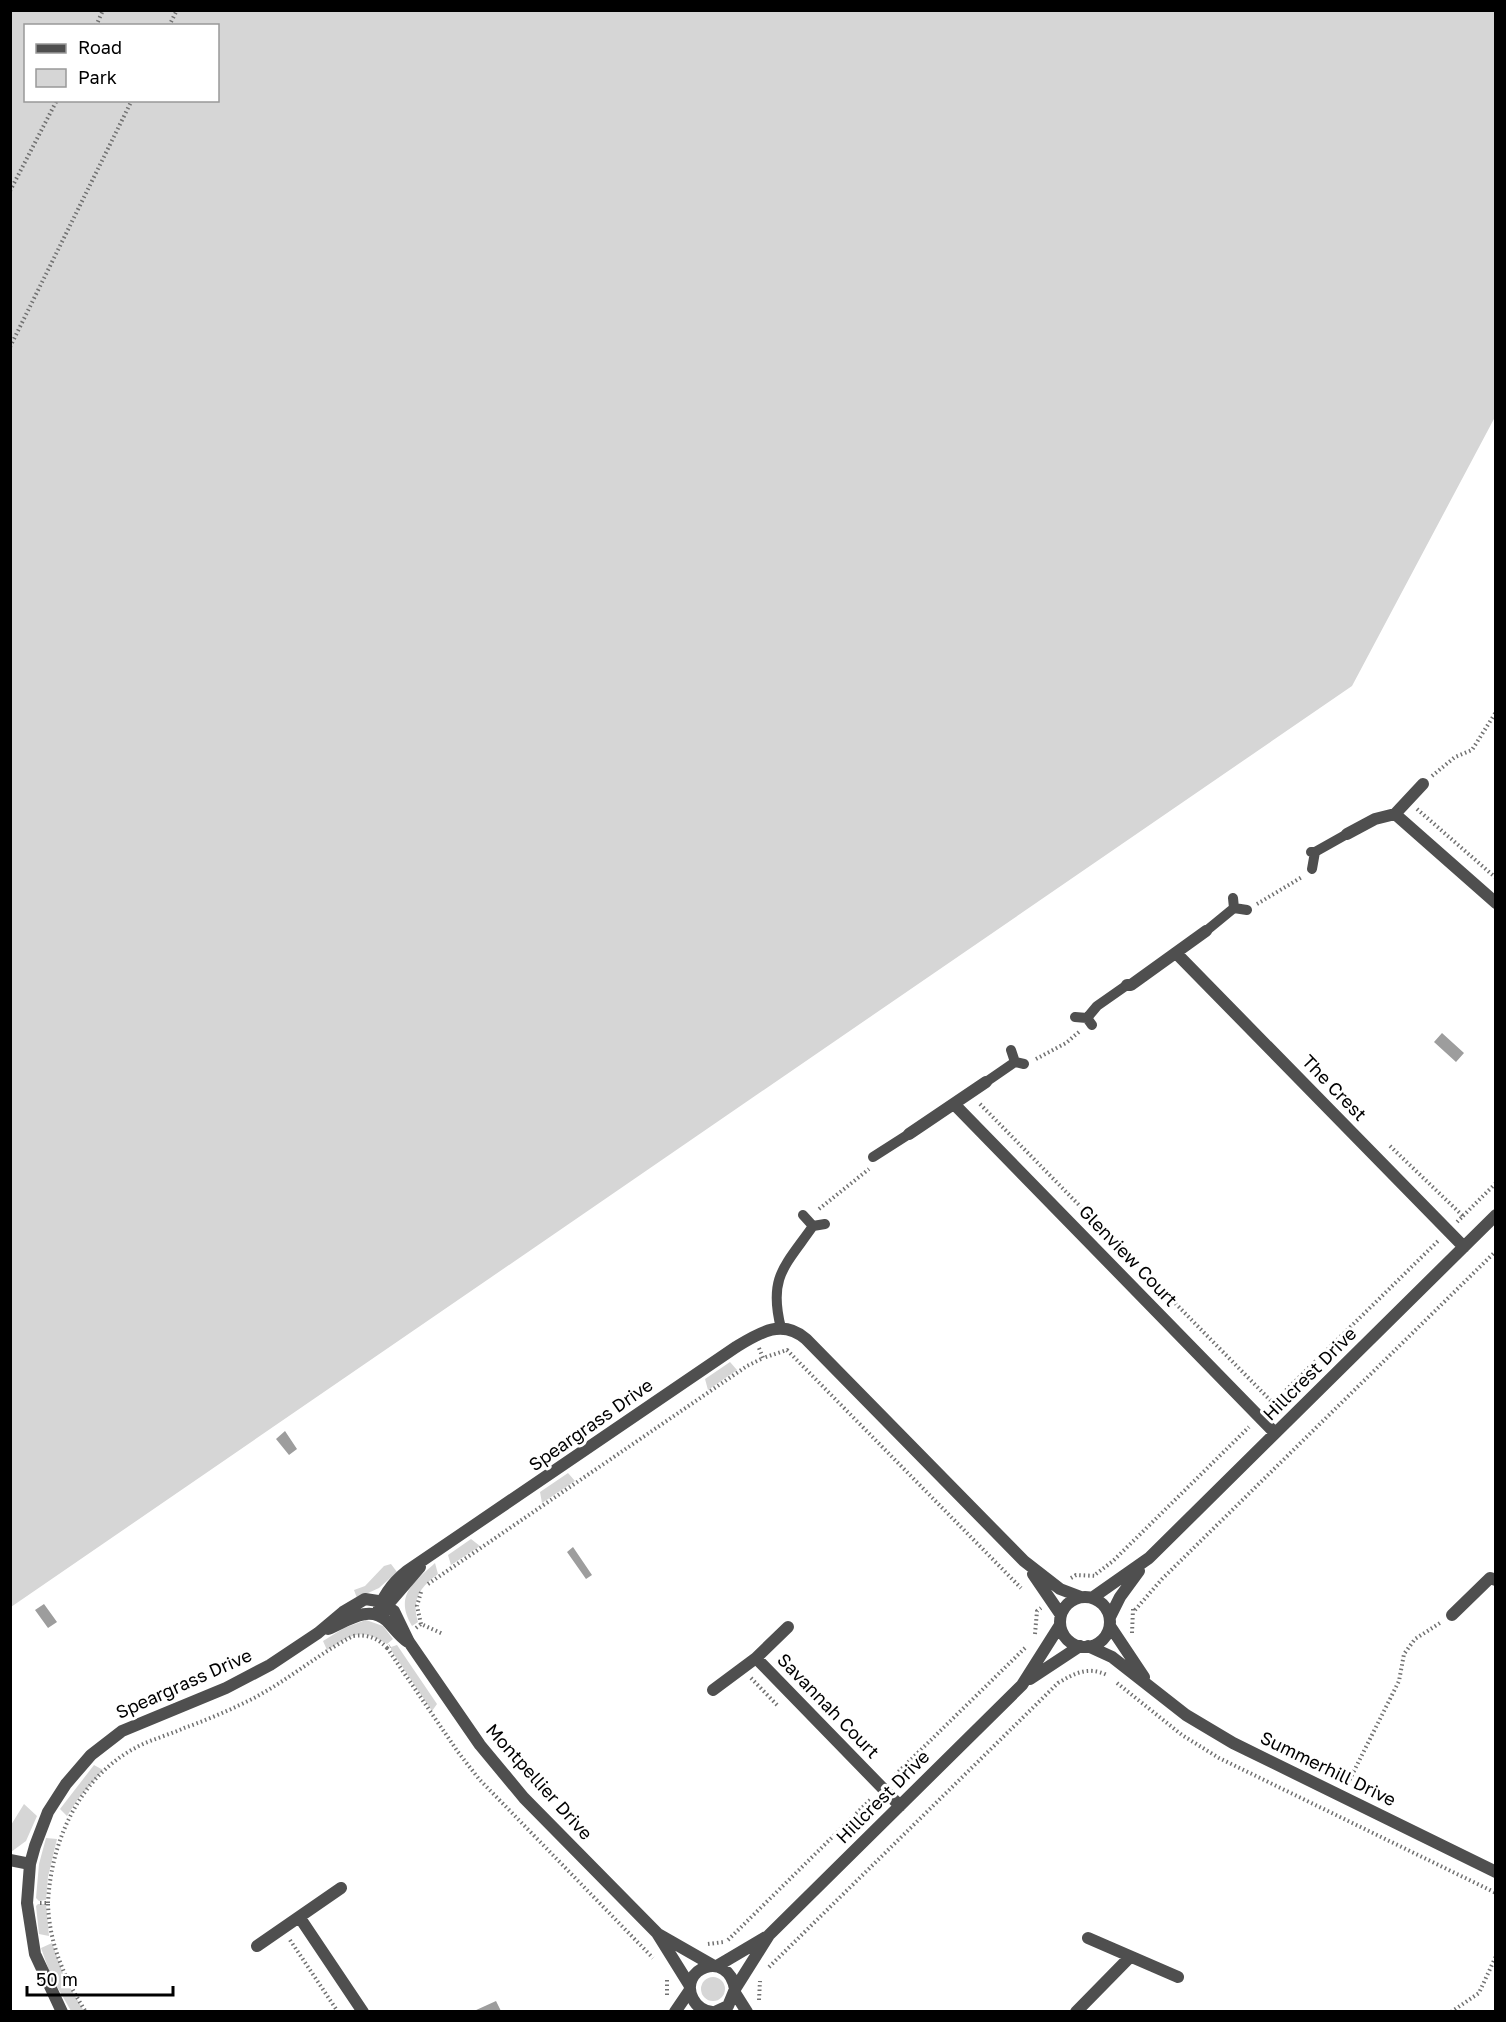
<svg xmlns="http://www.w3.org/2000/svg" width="1506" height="2022" font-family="'Golos Text',sans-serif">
	<rect width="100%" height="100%" fill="#fff"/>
	<path fill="#d6d6d6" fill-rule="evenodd" d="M11 10 1495 11V417L1352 686 11 1607ZM26 26H218V100H26Z
		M730 1362 737 1370 708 1390 705 1379Z
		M568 1473 575 1481 542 1503 540 1492Z
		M471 1539 480 1546 451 1565 448 1555Z
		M435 1563 438 1574C420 1587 411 1600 418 1622L412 1626C394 1596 413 1583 435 1563Z
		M391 1564 397 1572 379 1588 357 1598 354 1590 365 1586 384 1566Z
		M366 1620 383 1626 393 1639 387 1644C360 1627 353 1634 327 1650L323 1641 344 1628Z
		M397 1645 437 1704 432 1711 391 1650V1647Z
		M94 1765 103 1770 78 1799 67 1816 60 1809Z
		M24 1804 37 1816 26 1841 11 1852V1825Z
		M46 1838 57 1839 48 1877 46 1900 39 1901 36 1898 39 1864Z
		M38 1904H46L49 1936 39 1934 36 1906Z
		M52 1943 65 1979 84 2011H71L51 1976 41 1948Z
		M701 1989a12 12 0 1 1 24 0a12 12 0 1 1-24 0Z"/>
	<path fill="#9d9d9d" d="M1442 1033 1464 1053 1456 1062 1434 1042Z
		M285 1431 297 1449 289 1455 276 1439Z
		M573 1547 592 1575 586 1579 567 1552Z
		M44 1604 57 1622 48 1628 35 1610Z
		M496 2001 501 2011H474Z"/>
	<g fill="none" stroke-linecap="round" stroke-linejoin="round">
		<path stroke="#717171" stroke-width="4" stroke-dasharray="1.5 3" stroke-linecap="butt" d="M96 26 103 10
			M169 26 177 10
			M10 191 57 100
			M10 347 132 100
			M1432 776 1455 757 1472 750 1496 712
			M1417 809 1496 878
			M1257 904 1302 877
			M1036 1059 1066 1043 1080 1031
			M980 1104 1273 1403 1269 1407
			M1390 1146 1463 1216 1457 1222
			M819 1209 869 1169
			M1463 1216 1496 1183
			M759 1348 763 1358 787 1350 1021 1588
			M1273 1403 1439 1240
			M1096 1574 1113 1561 1249 1427
			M1071 1578 1076 1575 1097 1576
			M428 1584 747 1366 763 1358
			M421 1592 417 1606 421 1624
			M1135 1610 1162 1579 1496 1251
			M416 1628 421 1624 443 1634
			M1132 1633 1133 1609
			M1035 1634 1037 1611 1041 1608
			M387 1648 458 1752 479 1779 653 1958
			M751 1678 777 1705
			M1117 1683 1182 1735 1219 1758 1496 1893
			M892 1778 1026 1647
			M1346 1780 1349 1781 1399 1681 1404 1654 1415 1639 1440 1623
			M40 1903H48C49 1943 64 1978 86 2012
			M48 1903C51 1841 79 1777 137 1747 152 1739 169 1735 184 1728 207 1720 230 1710 252 1699 287 1681 318 1654 353 1636 367 1634 378 1638 387 1648L390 1646
			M290 1940 338 2012
			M728 1940 872 1798
			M708 1944 724 1942
			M769 1967 1058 1683C1075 1673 1088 1666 1107 1675
			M667 1995V1979
			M759 2000 760 1981
			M1451 2012 1479 1993 1496 1956"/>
		<path stroke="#4f4f4f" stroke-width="10" d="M1311 852H1315L1312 869
			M1315 852 1347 834
			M1233 898 1234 908 1247 910
			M1206 931 1234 908
			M1075 1017 1087 1018 1092 1025
			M1087 1018 1097 1006 1127 985
			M1011 1050 1015 1062 1024 1064
			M986 1082 1015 1062
			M873 1157 909 1134
			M803 1215 813 1226
			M781 1328C768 1277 785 1266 813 1226L825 1224"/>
		<path stroke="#4f4f4f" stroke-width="12" d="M1395 814 1423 784
			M1347 834 1375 819 1395 814 1496 903
			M1177 954 1464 1247
			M1127 985H1131L1206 931
			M954 1104 1275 1433
			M909 1134 986 1082
			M1033 1574 1061 1615
			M1060 1622a25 25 0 1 1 50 0a25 25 0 1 1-50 0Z
			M1092 1598 1149 1558 1496 1215
			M383 1610 420 1567
			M377 1615C382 1596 392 1583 407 1571L736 1347C759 1333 782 1318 806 1339L1024 1561 1060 1589 1081 1597
			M1452 1615 1490 1578 1496 1580
			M1110 1617 1120 1597 1139 1571
			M1110 1626 1144 1677
			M328 1629C347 1621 369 1604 387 1621 394 1628 399 1636 408 1642
			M1088 1646 1112 1657 1186 1715 1233 1743 1496 1872
			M756 1658 788 1627
			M1030 1679 1080 1646
			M713 1690 756 1658 900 1806
			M10 1860 30 1864
			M300 1918 363 2012
			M658 1934 714 1966
			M1088 1938 1178 1977
			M257 1946 341 1888
			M717 1966 766 1937
			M735 1989 769 1935 1022 1685 1060 1625
			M735 1993 747 2012
			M62 2012 35 1954 27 1903 30 1864 35 1846 48 1812 66 1784 91 1755 122 1731 226 1688 270 1665 318 1633 343 1612 365 1599 378 1601 394 1611 409 1642 480 1745 524 1798 657 1933 690 1986
			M675 2012 690 1990
			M712 2012C704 2011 697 2007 693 1999 677 1969 728 1948 735 1989L728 2006 715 2012
			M1076 2012 1129 1958"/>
	</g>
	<g text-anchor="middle" stroke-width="6" stroke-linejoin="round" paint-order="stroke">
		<g font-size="18" fill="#000" stroke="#fff">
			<text transform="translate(1334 1088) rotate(46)" y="6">The Crest</text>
			<text transform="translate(1128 1256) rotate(46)" y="6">Glenview Court</text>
			<text transform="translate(1310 1374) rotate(-45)" y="6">Hillcrest Drive</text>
			<text transform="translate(591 1425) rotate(-35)" y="6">Speargrass Drive</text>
			<text transform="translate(184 1684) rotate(-24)" y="6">Speargrass Drive</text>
			<text transform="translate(828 1706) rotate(46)" y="6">Savannah Court</text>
			<text transform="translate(1328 1769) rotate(26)" y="6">Summerhill Drive</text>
			<text transform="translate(539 1782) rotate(48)" y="6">Montpellier Drive</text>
			<text transform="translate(883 1797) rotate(-45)" y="6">Hillcrest Drive</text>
		</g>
	</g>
	<rect width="1506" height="2022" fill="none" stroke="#000000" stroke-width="24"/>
	<rect x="24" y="24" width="195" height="78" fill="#ffffff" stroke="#999999" stroke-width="1.5"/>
	<rect x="36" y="44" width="30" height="9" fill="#4f4f4f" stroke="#999999" stroke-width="1.5"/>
	<text x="78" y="54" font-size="18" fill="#000000">Road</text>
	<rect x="36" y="69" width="30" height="18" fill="#d6d6d6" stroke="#999999" stroke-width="1.5"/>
	<text x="78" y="84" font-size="18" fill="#000000">Park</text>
	<path d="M27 1986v9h146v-9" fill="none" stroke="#000000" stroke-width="3"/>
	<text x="36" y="1986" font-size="18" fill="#000000" stroke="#ffffff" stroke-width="4.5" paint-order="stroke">50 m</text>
</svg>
